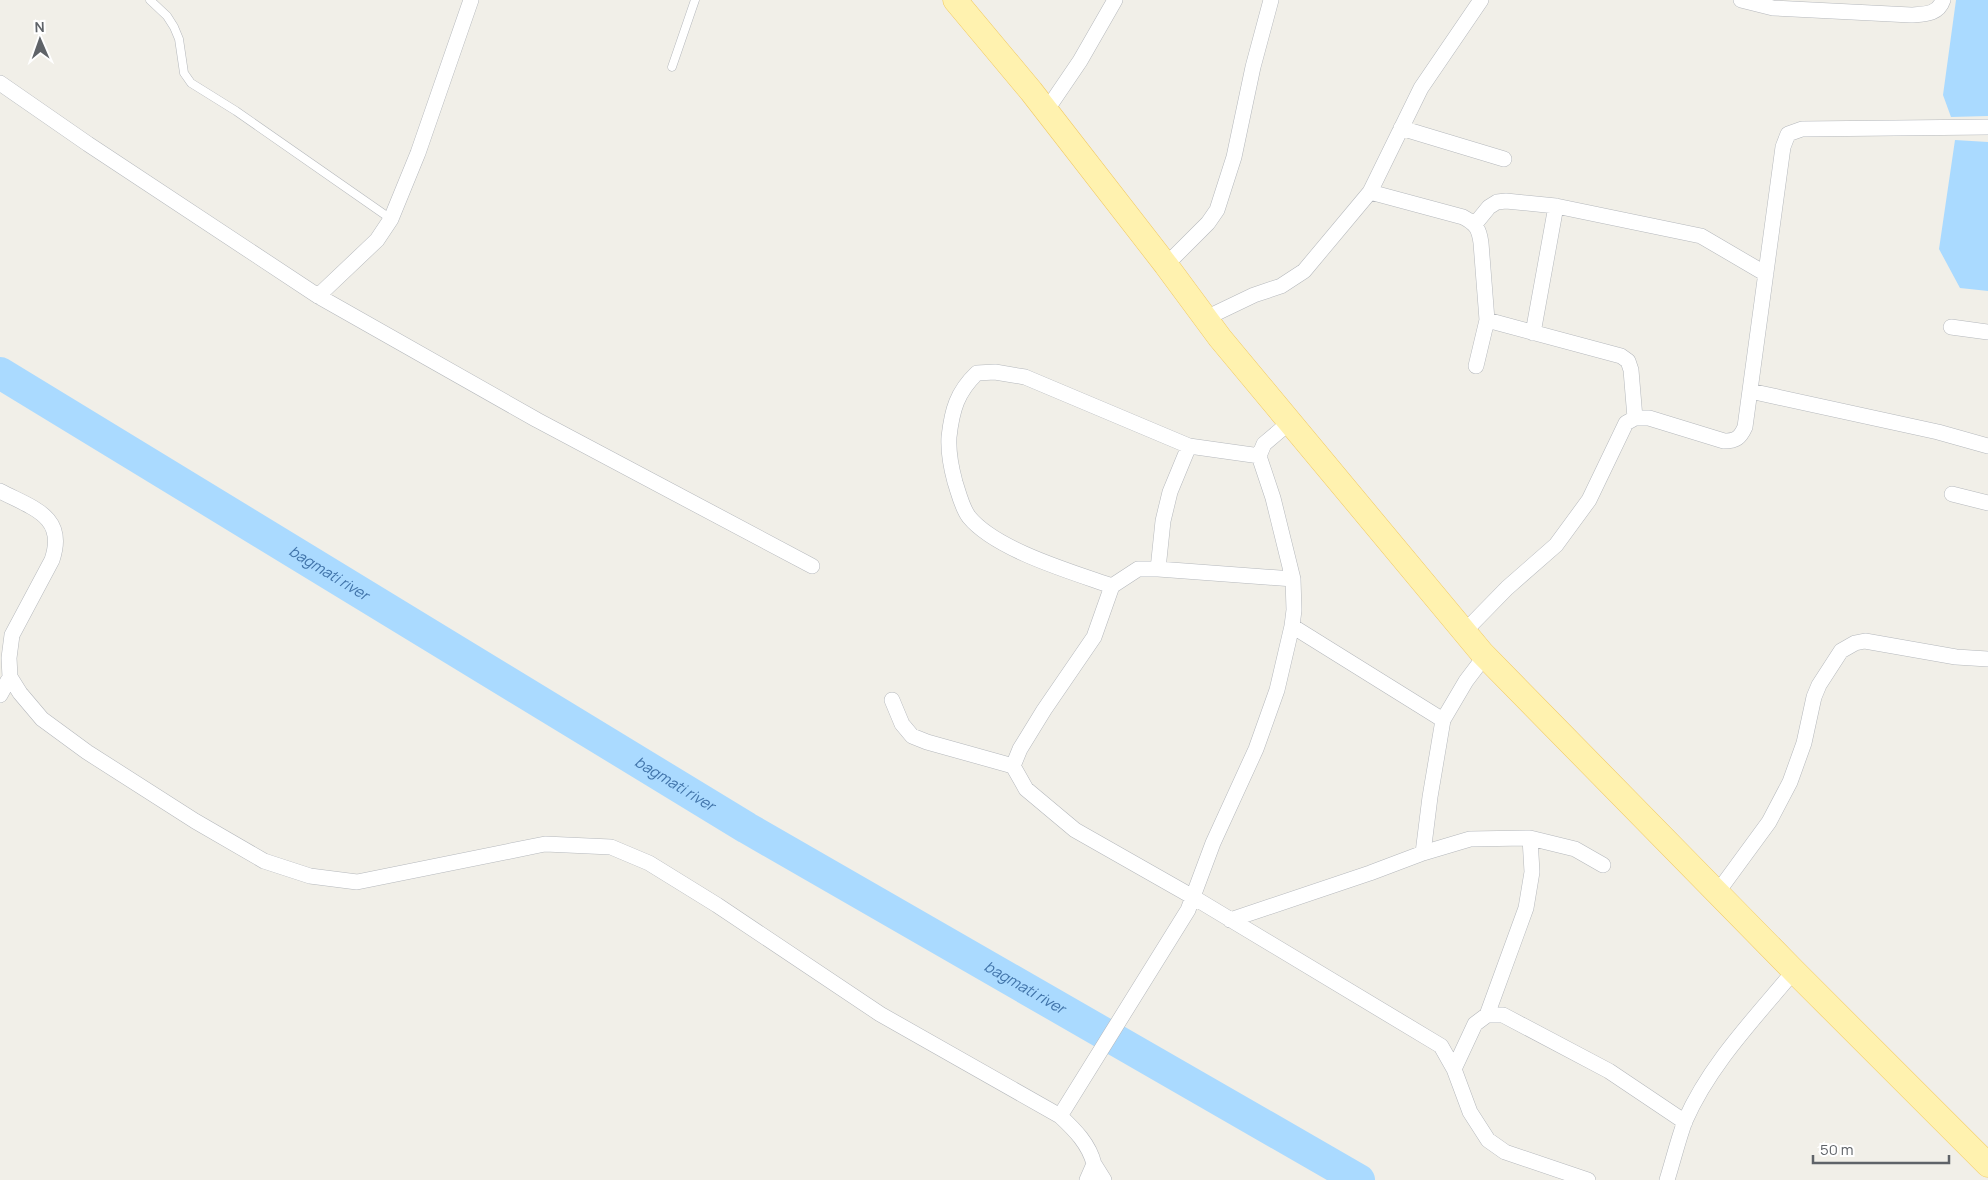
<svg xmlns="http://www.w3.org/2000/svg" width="1988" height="1180" font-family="Manrope,sans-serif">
	<rect width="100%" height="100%" fill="#f1efe8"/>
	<path fill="#aadaff" d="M1956 0H1988V116L1951 117 1943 95Z
		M1955 140 1988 142V291L1960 288 1939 249Z"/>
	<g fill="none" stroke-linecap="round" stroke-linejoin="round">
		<path stroke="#aadaff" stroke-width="32" id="s1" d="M0 373 747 828 1359 1180"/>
		<g stroke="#b5b8bc" stroke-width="9">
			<path id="service" d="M150 0 167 16 174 27 179 39 184 73 191 83 236 111 391 219
				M672 67 695 0"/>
		</g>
		<g stroke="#b5b8bc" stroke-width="16">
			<path id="minor" d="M1741 0 1773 8 1911 15C1924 14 1938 15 1943 0
				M0 83 88 144 318 296 537 420 812 566
				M1046 111 1080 61 1115 0
				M1401 128 1504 159
				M1370 192 1463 217C1476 224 1479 228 1481 243L1487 320 1476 366
				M1475 224 1489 207 1497 202 1506 201 1556 206 1701 236 1766 274
				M1166 265 1208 223 1217 210 1234 157 1253 67 1271 0
				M318 296 377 240 391 219 418 153 471 0
				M1206 318 1254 295 1281 286 1304 271 1370 192 1421 88 1481 0
				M1487 320 1621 356 1628 361 1631 370 1635 418
				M1951 327 1988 332
				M1533 333 1556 206
				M1750 391 1938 432 1988 446
				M0 491C32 508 67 516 52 560L12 635 9 658 10 677 20 693 42 719 87 752 195 821 264 861 310 876 357 882 545 844 611 847 649 863 717 905 880 1014 1060 1116C1075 1130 1089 1144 1094 1164L1087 1180
				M1952 494 1988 503
				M1158 569 1163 521 1170 492 1189 446
				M1293 579 1158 569H1138L1112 586 1094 637 1044 710 1020 749 1013 766 1026 789 1075 830 1193 897 1441 1046 1454 1069 1470 1112 1488 1140 1505 1152 1588 1180
				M1112 586C1072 572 996 550 969 517 962 508 959 494 955 482 951 467 948 453 949 437 952 410 957 392 977 373L995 372 1025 377 1189 446 1260 456
				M1292 626 1443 720
				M1464 632 1507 588 1556 545 1589 500 1626 423 1635 418H1649L1724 441C1736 441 1740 438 1745 427L1783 147 1788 134 1802 129 1988 127
				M0 695 10 677
				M892 700 902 724 912 736 927 742 1013 766
				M1423 853 1430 797 1443 720 1466 681 1485 656
				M1717 893 1769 822 1790 782 1804 743 1814 697 1819 685 1841 651 1855 643 1865 641 1956 657 1988 659
				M1230 920 1370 873 1423 853 1470 839 1530 838 1575 849 1603 865
				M1487 1015 1526 908 1532 872 1530 838
				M1454 1069 1475 1024 1487 1015H1503L1609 1071 1685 1122
				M1060 1116 1188 910 1213 843 1256 749 1277 690 1292 626 1294 610 1293 579 1273 498 1259 456 1264 444 1290 422
				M1094 1164 1104 1180
				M1667 1180C1673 1161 1678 1140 1685 1121 1710 1064 1755 1018 1794 971"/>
		</g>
		<g stroke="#f2c960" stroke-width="25">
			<path id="primary" d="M955 0 1031 91 1166 265 1220 338 1482 653 1794 971 1988 1165"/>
		</g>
		<use href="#service" stroke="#fff" stroke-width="8"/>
		<use href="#minor" stroke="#fff" stroke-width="15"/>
		<use href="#primary" stroke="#fff2af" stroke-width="24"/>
	</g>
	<g text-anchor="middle" stroke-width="4" stroke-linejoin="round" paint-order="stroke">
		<g font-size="15" font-style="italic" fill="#4174aa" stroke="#fff">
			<text dy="5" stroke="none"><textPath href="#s1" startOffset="385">bagmati river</textPath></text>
			<text dy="5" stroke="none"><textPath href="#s1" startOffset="790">bagmati river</textPath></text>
			<text dy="5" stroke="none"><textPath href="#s1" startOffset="1195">bagmati river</textPath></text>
		</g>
	</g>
	<g transform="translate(40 40) rotate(358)" stroke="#ffffff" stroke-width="4" paint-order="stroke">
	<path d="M0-4L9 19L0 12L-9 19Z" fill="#5f6368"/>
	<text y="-8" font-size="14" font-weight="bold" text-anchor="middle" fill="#5f6368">N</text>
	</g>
	<path d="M1813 1155v8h136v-8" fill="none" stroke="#5f6368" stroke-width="2.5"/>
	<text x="1820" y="1155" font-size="15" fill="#5f6368" stroke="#ffffff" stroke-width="4" paint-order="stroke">50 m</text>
</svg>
